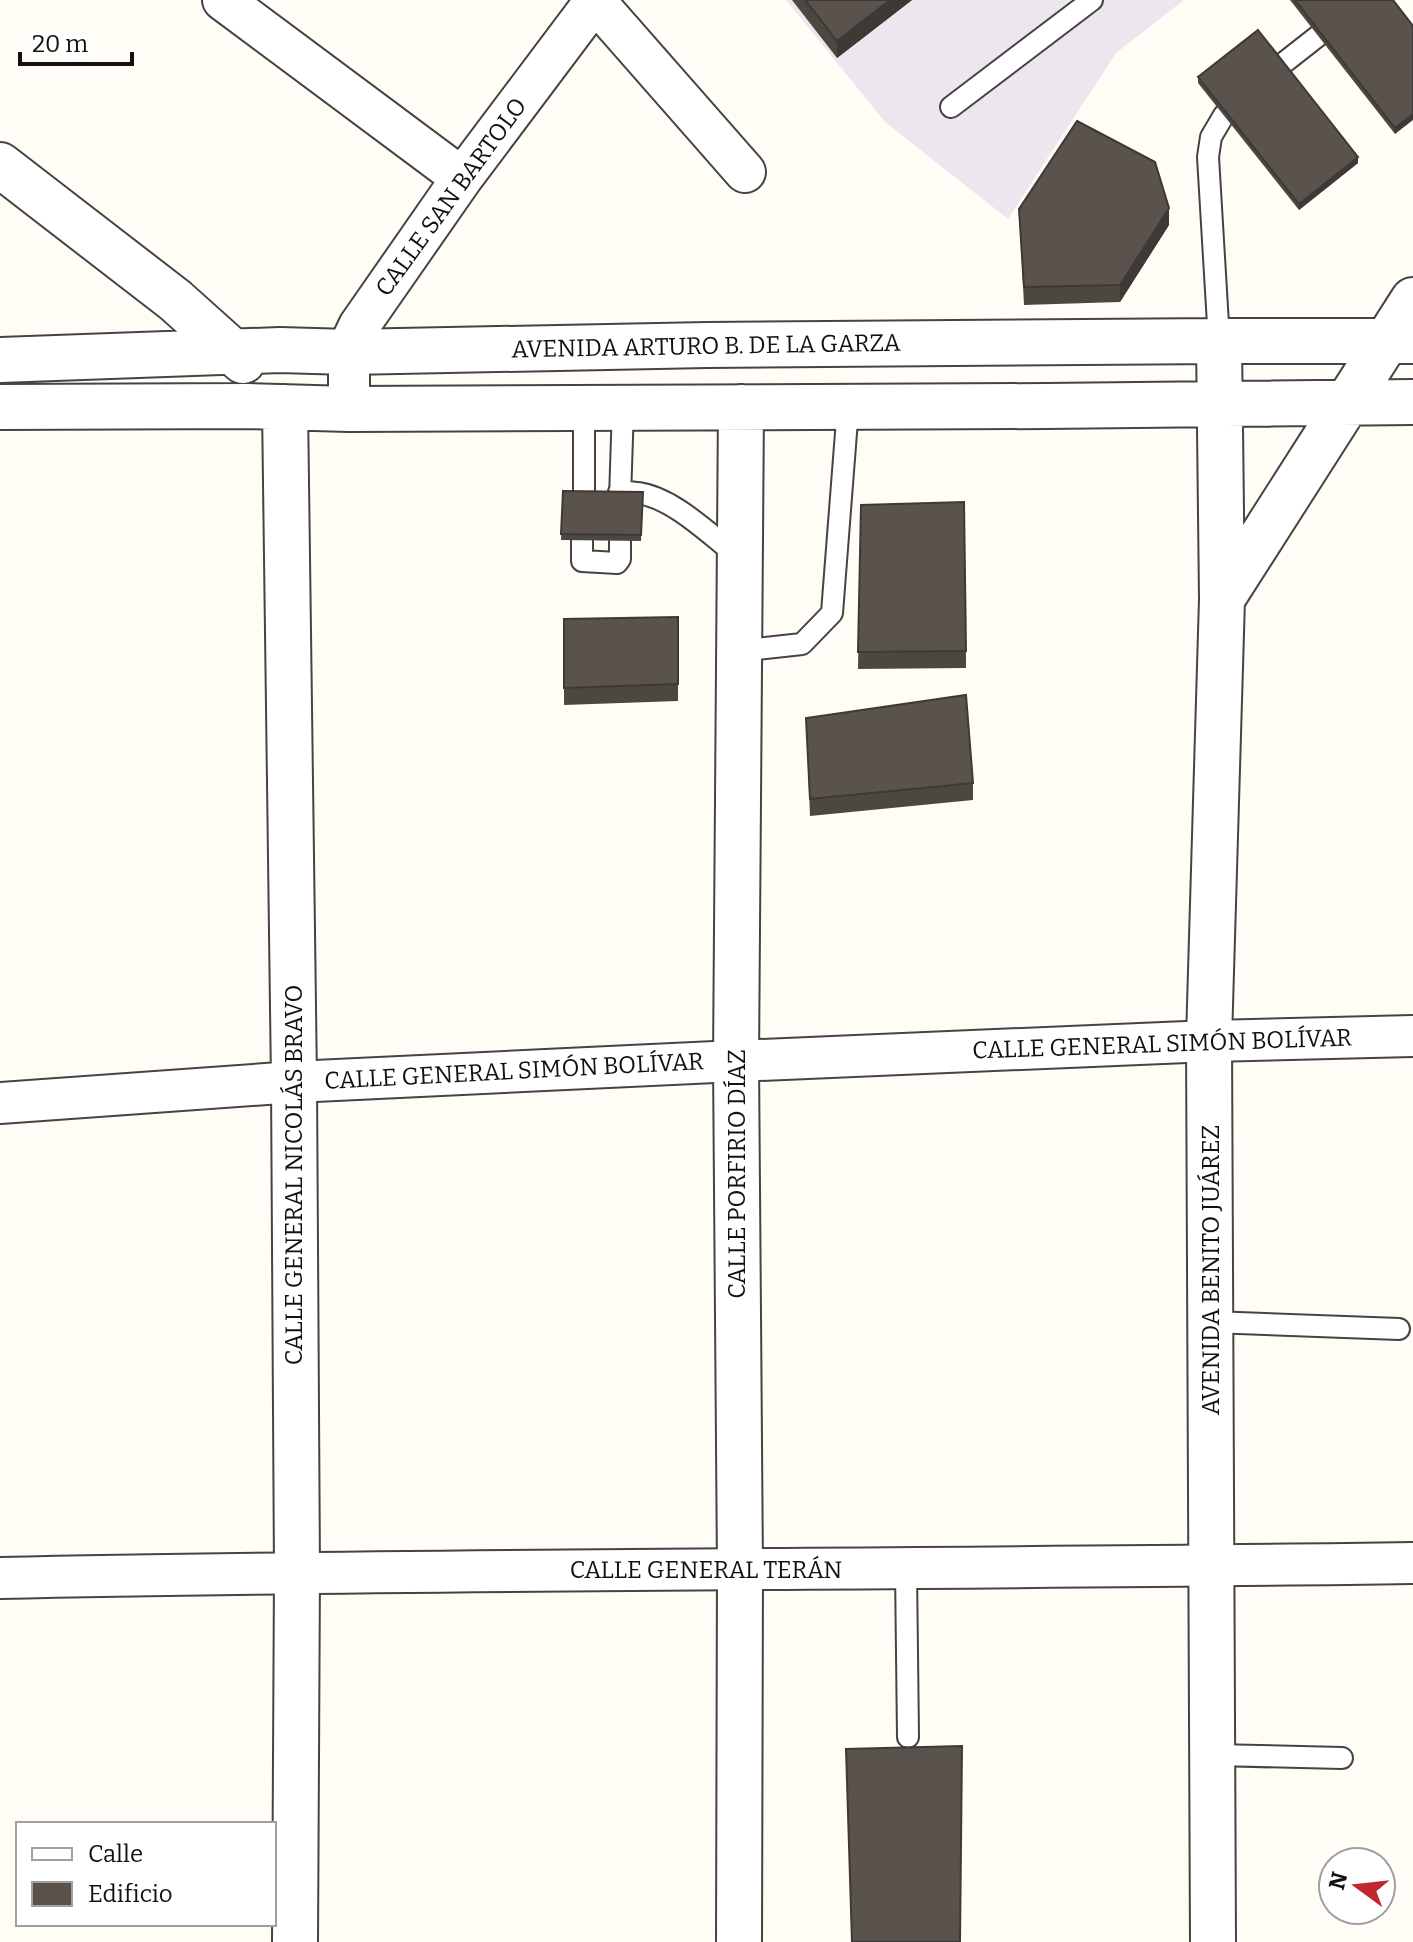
<svg xmlns="http://www.w3.org/2000/svg" width="1413" height="1942" font-family="Bitter,serif">
	<rect width="100%" height="100%" fill="#fffdf5"/>
	<path fill="#eee6ef" d="M786 0H1184L1116 53 1008 219 885 122Z"/>
	<g fill="none" stroke-linecap="round" stroke-linejoin="round">
		<g stroke="#444" stroke-width="24">
			<path id="service" d="M1281 65 1318 36
				M951 107 1092 0
				M1219 341 1208 157 1211 137 1224 115
				M619 492C626 492 632 492 638 493 674 498 711 536 739 557
				M584 497V407
				M620 498 623 407
				M582 540V561L617 563 620 559V541
				M738 651 802 644 832 613 848 407
				M1211 1322 1399 1329
				M906 1569 908 1737
				M1213 1755 1342 1758"/>
		</g>
		<g stroke="#444" stroke-width="44">
			<path id="minor" d="M223 0 462 178
				M594 0 745 172
				M349 409V352L350 345 359 326 462 178 595 1
				M0 1103 294 1082 736 1061 1210 1041 1413 1036
				M0 1578C471 1568 942 1570 1413 1563"/>
		</g>
		<g stroke="#444" stroke-width="48">
			<path id="tertiary" d="M0 165 175 300 243 361
				M0 360 280 350 349 352 707 345 1219 341H1413
				M0 407 248 406 349 409 1046 406 1413 402
				M285 407 294 1082 297 1572 295 1942
				M1222 599 1413 300
				M739 1942 740 1570 736 1061 741 407
				M1213 1942 1209 1039 1222 599 1219 341"/>
		</g>
		<use href="#service" stroke="#fff" stroke-width="20"/>
		<use href="#minor" stroke="#fff" stroke-width="40"/>
		<use href="#tertiary" stroke="#fff" stroke-width="44"/>
	</g>
	<path fill="#4d4742" d="M792 0H912L837 58Z
		M1290 0H1393L1413 26 1395 134Z
		M1198 77 1358 163 1299 210 1198 83Z
		M1019 209 1169 225 1120 302 1024 305Z
		M563 491 643 492 641 541 561 540Z
		M861 505 966 651V668L858 669Z
		M678 617V701L564 705V619Z
		M806 718 973 783V800L810 816Z"/>
	<path fill="#3f3936" d="M890 0H912L837 58V41Z
		M1413 114V120L1395 134V128Z
		M1358 157V163L1299 210V204Z
		M1169 208V225L1120 302V285Z"/>
	<path fill="#5a524d" stroke="#3f3936" stroke-width="2" d="M805 0H890L837 41Z
		M1295 0H1393L1413 26V114L1395 128Z
		M1258 30 1358 157 1299 204 1198 77Z
		M1077 121 1155 162 1169 208 1120 285 1024 287 1019 209Z
		M563 491 643 492 641 535 561 534Z
		M964 502 966 651 858 652 861 505Z
		M678 617V684L564 688V619Z
		M966 695 973 783 810 799 806 718Z
		M962 1746 960 1942H852L846 1749Z"/>
	<g text-anchor="middle" stroke-width="8" stroke-linejoin="round" paint-order="stroke">
		<g font-size="24" fill="#111" stroke="#fff">
			<text transform="translate(451 197) rotate(-54)" y="8">CALLE SAN BARTOLO</text>
			<text transform="translate(706 346) rotate(-1)" y="8">AVENIDA ARTURO B. DE LA GARZA</text>
			<text transform="translate(1162 1044) rotate(-2)" y="8">CALLE GENERAL SIMÓN BOLÍVAR</text>
			<text transform="translate(514 1071) rotate(-3)" y="8">CALLE GENERAL SIMÓN BOLÍVAR</text>
			<text transform="translate(737 1174) rotate(-90)" y="8">CALLE PORFIRIO DÍAZ</text>
			<text transform="translate(294 1175) rotate(-90)" y="8">CALLE GENERAL NICOLÁS BRAVO</text>
			<text transform="translate(1211 1270) rotate(-90)" y="8">AVENIDA BENITO JUÁREZ</text>
			<text x="706" y="1578">CALLE GENERAL TERÁN</text>
		</g>
	</g>
	<rect x="16" y="1822" width="260" height="104" fill="#ffffff" stroke="#a0a0a0" stroke-width="2"/>
	<rect x="32" y="1848" width="40" height="12" fill="#ffffff" stroke="#a0a0a0" stroke-width="2"/>
	<text x="88" y="1862" font-size="24" fill="#111111">Calle</text>
	<rect x="32" y="1882" width="40" height="24" fill="#5a524d" stroke="#a0a0a0" stroke-width="2"/>
	<text x="88" y="1902" font-size="24" fill="#111111">Edificio</text>
	<g transform="translate(1357 1886) rotate(285)"><circle r="38" fill="#ffffff" stroke="#a0a0a0" stroke-width="2"/>
	<path d="M0-6L14 30L0 20L-14 30Z" fill="#c4262e"/>
	<text y="-12" font-size="22" font-weight="bold" text-anchor="middle" fill="#111111">N</text>
	</g>
	<path d="M20 52v12h112v-12" fill="none" stroke="#111111" stroke-width="4"/>
	<text x="32" y="52" font-size="24" fill="#111111" stroke="#ffffff" stroke-width="6" paint-order="stroke">20 m</text>
</svg>
